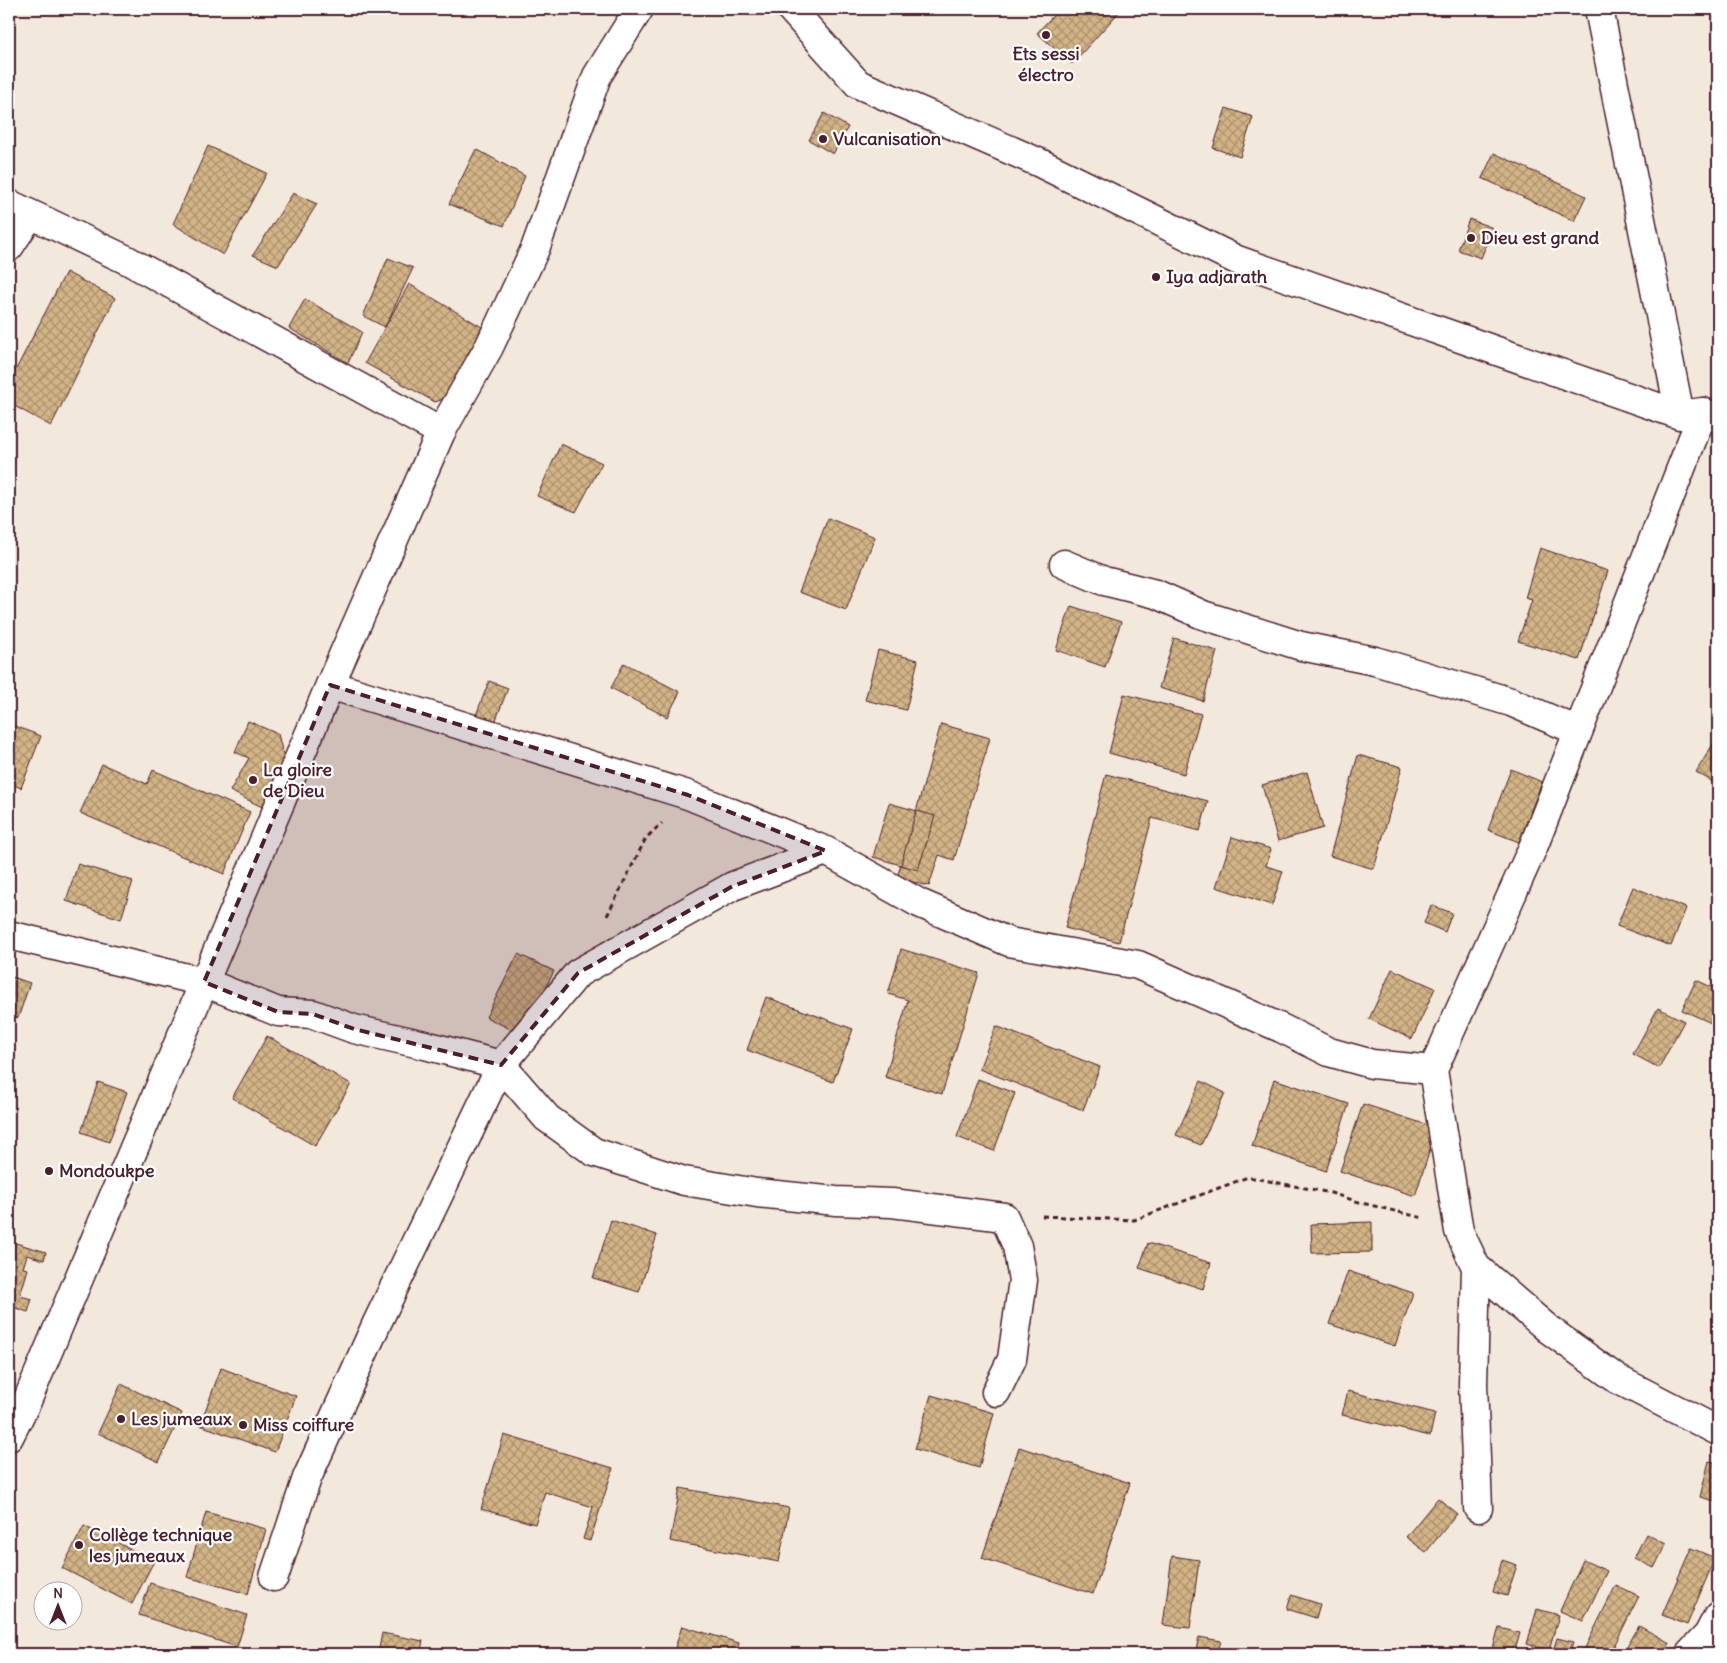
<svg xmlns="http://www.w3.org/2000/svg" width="1727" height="1663" font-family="Delius,sans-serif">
	<defs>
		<pattern id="building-cross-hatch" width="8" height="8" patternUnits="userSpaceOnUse" patternTransform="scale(1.25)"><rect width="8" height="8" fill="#d2b486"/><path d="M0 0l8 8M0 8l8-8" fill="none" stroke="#ac926e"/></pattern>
	</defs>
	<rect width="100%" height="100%" fill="#f2e8db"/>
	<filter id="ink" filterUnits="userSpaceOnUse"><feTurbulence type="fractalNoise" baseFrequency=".02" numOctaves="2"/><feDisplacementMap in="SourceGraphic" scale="10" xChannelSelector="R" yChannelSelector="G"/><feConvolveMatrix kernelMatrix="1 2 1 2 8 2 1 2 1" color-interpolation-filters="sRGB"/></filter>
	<g filter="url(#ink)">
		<path fill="url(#building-cross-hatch)" stroke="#4a1f2b" d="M1059 9H1118L1120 11 1072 64 1037 33Z
			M1226 108 1253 117 1240 157 1213 148Z
			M824 113 848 127 833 154 809 140Z
			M208 146 267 173 223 255 173 224Z
			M476 149 525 176 504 226 449 204Z
			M1494 153 1586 196 1574 221 1482 178Z
			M293 193 317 204 278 266 253 255Z
			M1469 219 1493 228 1481 258 1458 250Z
			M388 258 413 268 385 327 363 316Z
			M66 272 115 298 51 426 9 403V383Z
			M409 284 487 330 455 395 435 402 365 363Z
			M305 299 362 332 348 363 289 328Z
			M561 444 602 463 576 512 537 496Z
			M828 518 875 537 846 610 799 592Z
			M1540 548 1608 571 1579 660 1518 641 1532 600 1525 598Z
			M1071 606 1121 622 1105 667 1056 650Z
			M1174 638 1217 651 1203 701 1159 688Z
			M878 650 918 660 906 710 865 700Z
			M624 663 680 692 667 717 611 688Z
			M489 681 508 688 494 725 475 718Z
			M1124 694 1201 714 1184 774 1109 753Z
			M248 721 278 734 285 762 262 807 230 791 249 758 235 752Z
			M9 724 41 736 21 788 9 783Z
			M941 724 990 738 954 860 939 855 929 886 897 878Z
			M1718 736V785L1696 772Z
			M1358 755 1402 767 1374 869 1330 856Z
			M102 764 147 784 153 770 250 812 224 874 80 813Z
			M1511 769 1542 782 1519 842 1488 830Z
			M1307 772 1323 828 1278 841 1262 785Z
			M1106 774 1208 801 1200 831 1152 818 1119 942 1065 928Z
			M889 803 935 816 918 870 873 857Z
			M1232 837 1271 849 1266 866 1283 871 1272 905 1216 887Z
			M78 864 133 881 121 919 66 901Z
			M1633 887 1686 908 1671 946 1617 926Z
			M1431 905 1452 913 1445 932 1424 923Z
			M901 949 979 973 942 1094 885 1077 908 1000 888 994Z
			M518 954 554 971 522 1035 486 1017Z
			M1392 969 1435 988 1412 1039 1369 1019Z
			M9 976 30 983 18 1018 9 1015Z
			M1696 980 1718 990V1026L1682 1010Z
			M766 997 853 1029 833 1082 747 1050Z
			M1658 1008 1684 1021 1659 1068 1633 1054Z
			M996 1026 1100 1067 1083 1110 979 1069Z
			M267 1036 351 1084 315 1146 232 1098Z
			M978 1079 1015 1093 994 1151 957 1137Z
			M1274 1079 1349 1104 1326 1171 1252 1146Z
			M1201 1081 1225 1093 1201 1145 1176 1135Z
			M98 1082 127 1092 109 1142 81 1132Z
			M1363 1104 1437 1128 1415 1196 1340 1171Z
			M611 1220 657 1235 639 1292 593 1278Z
			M1372 1222V1252L1312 1253 1311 1224Z
			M9 1241 46 1252 44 1260 27 1255 23 1268 28 1269 20 1296 32 1299 28 1312 9 1306Z
			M1148 1243 1211 1263 1203 1289 1139 1268Z
			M1348 1271 1413 1293 1395 1346 1329 1324Z
			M221 1368 296 1396 275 1452 200 1425Z
			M121 1384 182 1413 159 1462 98 1433Z
			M1348 1391 1435 1413 1430 1436 1342 1415Z
			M931 1395 994 1413 979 1468 915 1449Z
			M504 1435 613 1468 590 1541 583 1539 593 1507 545 1492 535 1524 481 1509Z
			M1019 1447 1130 1483 1093 1594 982 1558Z
			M1709 1461 1718 1463V1502L1700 1497Z
			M680 1488 789 1508 779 1562 670 1541Z
			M1438 1498 1457 1514 1426 1552 1406 1537Z
			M206 1512 266 1529 248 1594 187 1577Z
			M84 1526 154 1561 132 1604 62 1568Z
			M1646 1534 1666 1544 1654 1568 1634 1558Z
			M1691 1548 1715 1558 1687 1625 1662 1615Z
			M1172 1556 1199 1560 1190 1628 1163 1625Z
			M1502 1560 1517 1565 1507 1596 1493 1592Z
			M1583 1560 1607 1571 1583 1621 1560 1611Z
			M150 1583 247 1615 237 1647 139 1615Z
			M1616 1585 1639 1596 1610 1654H1582Z
			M1291 1595 1320 1604 1316 1618 1287 1609Z
			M1537 1609 1559 1615 1549 1650 1527 1644Z
			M682 1626 739 1643 736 1654H673Z
			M1639 1626 1670 1643 1664 1654H1623Z
			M1499 1628 1520 1633 1514 1654H1491Z
			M382 1633 423 1641 420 1654H378Z
			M1199 1637 1221 1641 1217 1654H1195Z
			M1557 1638 1573 1642 1569 1654H1552Z"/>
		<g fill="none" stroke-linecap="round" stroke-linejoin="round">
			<g stroke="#4a1f2b" stroke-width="31">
				<path id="minor" d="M791 9 858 84 1040 163 1237 260 1680 415 1703 412 1717 418
					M1599 9 1680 415
					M9 204 127 260 441 432
					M9 247 30 215
					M1064 564 1104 581 1156 594 1203 615 1301 646 1375 661 1511 702 1578 731
					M330 685 688 795 826 851 919 903 1009 942 1138 965 1281 1028 1329 1052 1372 1064 1433 1070
					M9 935 204 982 278 1012 313 1014 354 1029 425 1045 501 1065 547 1118 594 1152 684 1181 757 1193 836 1201 892 1203 1004 1217 1017 1246 1023 1280 1012 1359 996 1392
					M1476 1267 1548 1329 1617 1379 1718 1431
					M9 1437 27 1401 330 685 441 432 489 347 535 249 597 76 639 9
					M1478 1508 1473 1384 1476 1267 1459 1231 1433 1070 1534 845 1703 412
					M274 1577 307 1478 377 1323 501 1065 578 973 733 886 826 851
					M1690 1654 1708 1635 1718 1616"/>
			</g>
			<path stroke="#4a1f2b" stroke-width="3" stroke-dasharray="5 4" stroke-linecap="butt" d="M607 916 646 838 662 823
				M1042 1216 1134 1220 1248 1177 1331 1193 1362 1203 1423 1218"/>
			<use href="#minor" stroke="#fff" stroke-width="28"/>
		</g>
	</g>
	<path fill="#4a1f2b" fill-opacity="0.2" stroke="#4a1f2b" stroke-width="4" stroke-dasharray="10 6" stroke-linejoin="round" d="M330 685 688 795 826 851 733 886 578 973 501 1065 354 1029 313 1014 278 1012 204 982Z"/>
	<g fill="#4a1f2b" stroke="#fff" stroke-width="2">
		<circle cx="1046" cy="35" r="5"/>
		<circle cx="823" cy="139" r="5"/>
		<circle cx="1471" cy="238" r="5"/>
		<circle cx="1156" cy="277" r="5"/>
		<circle cx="253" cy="780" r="5"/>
		<circle cx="49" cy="1171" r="5"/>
		<circle cx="121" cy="1419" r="5"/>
		<circle cx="243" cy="1425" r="5"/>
		<circle cx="79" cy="1545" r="5"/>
	</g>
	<g text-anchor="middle" stroke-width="4.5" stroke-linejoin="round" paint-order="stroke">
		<g font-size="18" font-weight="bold" fill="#4a1f2b" stroke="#fff" text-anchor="start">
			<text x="1046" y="60" text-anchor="middle">Ets sessi<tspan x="1046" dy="21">électro</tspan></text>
			<text x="833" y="145">Vulcanisation</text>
			<text x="1481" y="244">Dieu est grand</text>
			<text x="1166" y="283">Iya adjarath</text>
			<text x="263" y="776">La gloire<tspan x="263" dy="21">de Dieu</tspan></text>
			<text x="59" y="1177">Mondoukpe</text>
			<text x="131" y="1425">Les jumeaux</text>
			<text x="253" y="1431">Miss coiffure</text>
			<text x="89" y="1541">Collège technique<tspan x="89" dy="21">les jumeaux</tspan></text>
		</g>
	</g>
	<rect width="1727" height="1663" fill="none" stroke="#fff" stroke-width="30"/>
	<rect x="15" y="15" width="1697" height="1633" fill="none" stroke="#4a1f2b" stroke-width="2" filter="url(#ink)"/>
	<g transform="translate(58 1606)"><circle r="24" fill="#ffffff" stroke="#b7a5aa"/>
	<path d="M0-4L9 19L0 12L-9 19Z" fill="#4a1f2b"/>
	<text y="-8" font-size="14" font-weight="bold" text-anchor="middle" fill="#4a1f2b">N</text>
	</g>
</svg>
